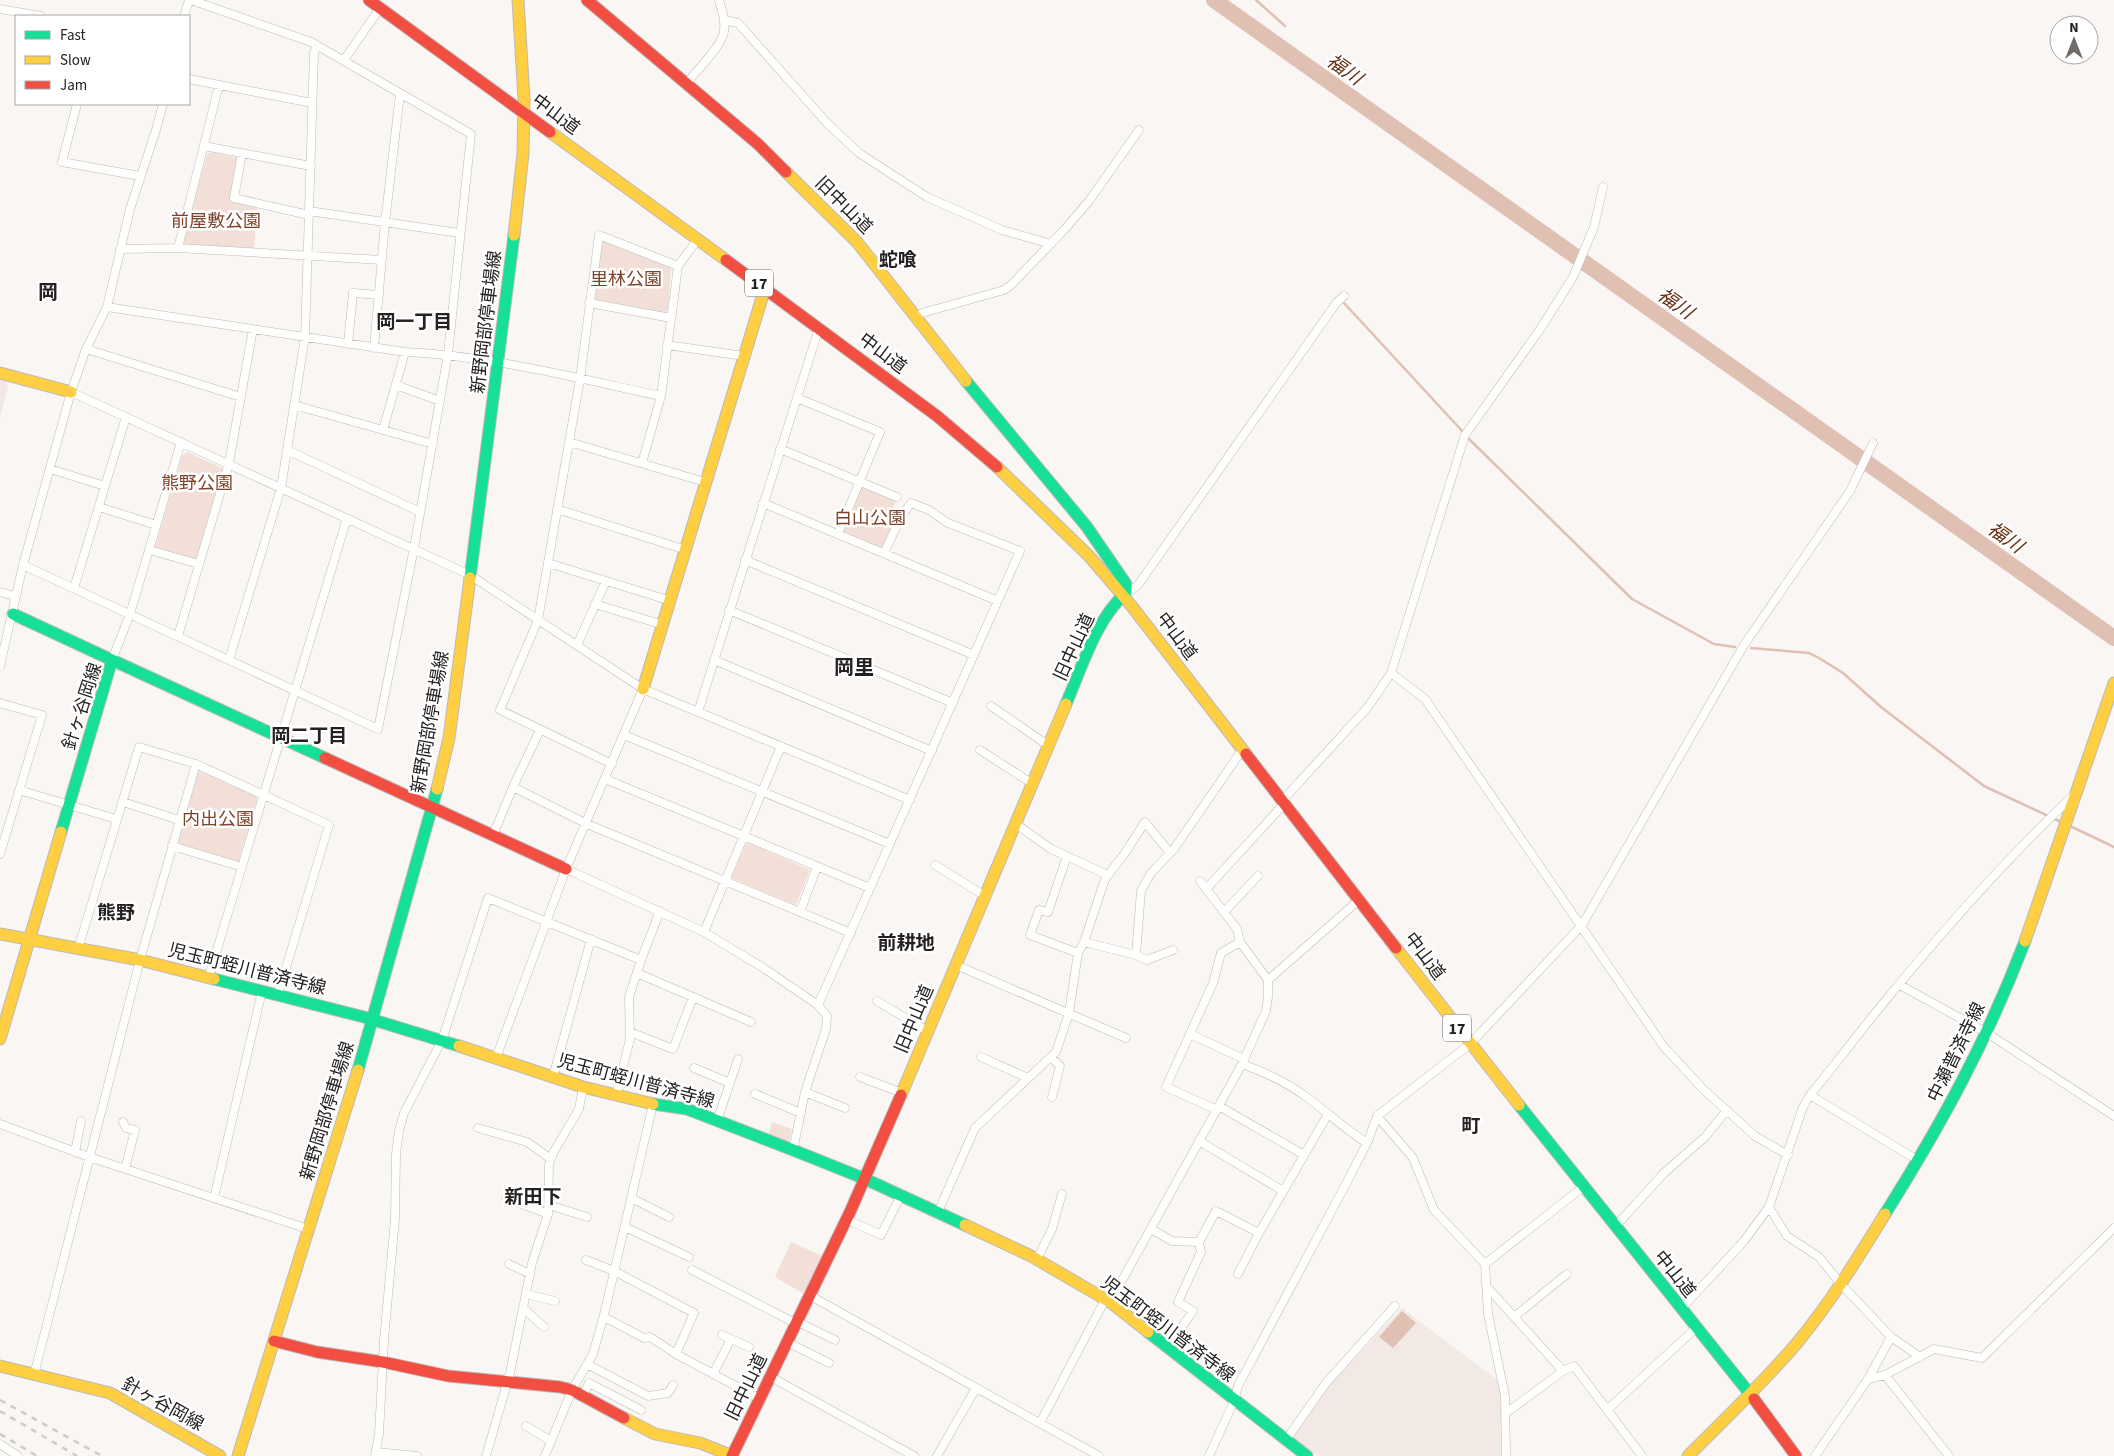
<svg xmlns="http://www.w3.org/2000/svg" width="2114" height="1456" font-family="'Source Sans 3','Noto Sans JP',sans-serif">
	<rect width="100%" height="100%" fill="#faf6f4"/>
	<path fill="#f2e8e4" d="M0 380 6 381 8 387 0 417Z
		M1402 1308 1498 1380 1501 1395V1456H1318L1293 1438 1325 1390Z"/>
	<path fill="#f2dfd7" d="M212 152 238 158 231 201 257 206 254 250 185 245 183 243 207 154Z
		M601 240 671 268 668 310 663 313 594 299Z
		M187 452 222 468 224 471 197 560 155 547 182 456Z
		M861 486 885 494 896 501 891 511 897 514 884 547 881 548 843 531Z
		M202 771 255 795 257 800 238 863 177 844 198 773Z
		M747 842 810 870 796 905 731 878Z
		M772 1122 792 1129 788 1144 768 1136Z
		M791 1242 822 1256 804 1294 775 1277Z"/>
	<path fill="#e0c0b3" d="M1402 1311 1416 1323 1393 1348 1379 1337Z"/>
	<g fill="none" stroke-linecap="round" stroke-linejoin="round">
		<path stroke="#e0c0b3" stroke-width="2.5" d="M1256 0 1285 26
			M1344 303 1464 433
			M1467 437 1632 599 1714 644 1735 647
			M1751 648 1809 653 1819 658 1843 673 1881 707 1984 786 2063 823
			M2070 826 2114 847"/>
		<path stroke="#e0c0b3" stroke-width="16" d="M1214 0 2114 638"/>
		<g stroke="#bcbab8" stroke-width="9">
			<path id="street" d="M0 9 41 16
				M184 16 189 0
				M724 20 738 23 827 123 859 153 927 197 1002 230 1051 244
				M344 60 380 8
				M189 79 312 103
				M687 83C696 71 719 49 723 35 727 25 722 10 719 0
				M77 104 62 162 140 176
				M204 146 311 166
				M242 153 234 198 309 215
				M309 211 459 233
				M178 248 219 85
				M120 249 178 248 382 260
				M589 303 671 318
				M107 307 405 352C492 356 576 378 661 396
				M916 317 922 313 1004 290 1011 285 1064 230 1089 201 1139 130
				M348 344 353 293 379 295
				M667 345 744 356
				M374 348 385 223 400 94
				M86 349 241 397
				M396 385 440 401
				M71 392 470 575 643 689 910 800
				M797 398 880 432 838 534
				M294 405 433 444
				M383 430 405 352
				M569 442 705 482
				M780 449 897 497
				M287 450 420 512
				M642 463 661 396 678 266 698 239
				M50 469 105 486
				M763 503 998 601
				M99 507 156 525
				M557 509 686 550
				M149 550 199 564
				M745 560 974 655
				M548 563 671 601
				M23 565 378 729 414 548 448 354 471 134 311 42 191 0
				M74 588 126 417
				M0 592 15 596
				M1124 596 1138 585 1337 302 1344 296
				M595 604 663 625
				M729 610 953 703
				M178 636 229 463 253 329
				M577 645 606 581
				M112 660 130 614 181 442
				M229 660 281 488 305 337 314 53 317 46
				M714 660 932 751
				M0 666 23 565 71 392 86 349 107 307 130 209 156 130 163 104
				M1391 673 1425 699 1664 1047 1704 1090 1755 1136 1788 1155
				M0 703 42 715 0 854
				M991 706 1049 746
				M698 712 819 328
				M540 730 513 787 587 824 851 933
				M624 735 890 844
				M980 750 1033 784
				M612 764 500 710 538 620 580 379 599 235 678 266
				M605 779 870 888
				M19 790 116 819
				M1282 801 1368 707 1391 673 1465 435 1541 328 1573 277 1594 227 1603 187
				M123 802 179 820
				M1016 824 1051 849 1108 875
				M493 835 513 787
				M172 846 242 867
				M1170 853 1145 822 1125 853 1105 879 1084 942 1136 955 1141 891 1151 873 1174 849 1242 750
				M1067 856 1048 912 1039 910 1030 935 1078 953
				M935 865 985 896
				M566 869 704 932 762 967 818 1005 827 1016 826 1029 805 1092 793 1150
				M1200 881 1237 929 1240 942
				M1207 888 1284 804
				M800 912 817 867
				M1224 912 1258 876
				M704 932 781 746
				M78 949 139 747 196 764 329 825 278 994
				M1136 955 1147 960 1173 950
				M956 965 1126 1038
				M637 973 751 1022
				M209 976 347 518
				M1900 985 1987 1033 2114 1116
				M877 1001 929 1032
				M818 1005 1020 551 948 523 929 510 911 503 901 517 884 553
				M630 1032 673 1049 693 997
				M1190 1034 1244 1059
				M981 1057 1028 1078
				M1051 1057 1060 1066 1052 1097
				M496 1058 566 869 643 689
				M1242 1064C1265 1072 1289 1084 1308 1098 1328 1113 1346 1130 1367 1143
				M694 1068 730 1083
				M553 1077 591 939
				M860 1077 902 1093
				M805 1092 845 1108
				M755 1094 801 1113
				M1810 1095 1919 1161
				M616 1096 630 1039 629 997 641 960 660 911
				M1219 1106 1304 1155
				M1217 1110 1166 1087 1213 983 1221 953 1240 942 1268 980
				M1377 1116 1413 1158 1434 1210 1485 1264 1488 1314 1505 1396 1506 1456
				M717 1121 738 1059
				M123 1122 126 1128 135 1130 125 1169
				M0 1124 89 1157 308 1229
				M478 1128 527 1142 551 1159
				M1199 1141 1283 1191
				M75 1152 81 1121
				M214 1198 262 991
				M506 1198 548 1214
				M631 1198 669 1217
				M549 1205 587 1217
				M1769 1207 1787 1236 1819 1257 1841 1284 1891 1337 1920 1357
				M938 1212 975 1128 1056 1052 1069 1013 1078 953 1084 942
				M846 1219 881 1235 901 1195
				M625 1227 689 1257
				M1615 1227 1664 1173 1705 1137 1727 1110
				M1151 1229 1172 1241 1199 1242
				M1037 1259 1052 1229 1062 1194
				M586 1260 614 1271 694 1313 676 1354 760 1399
				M509 1264 530 1274
				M1485 1264 1583 1187
				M692 1270 795 1323
				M1238 1274 1259 1233 1328 1114
				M1487 1287 1563 1371 1506 1413
				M526 1294 555 1301
				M809 1295 1099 1456
				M1110 1302 1242 1064 1266 1011 1268 997V980L1359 900
				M523 1308 544 1327
				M1681 1309 1744 1241 1769 1207 1803 1107 1810 1095C1836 1064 1860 1031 1886 1000 1945 928 2008 857 2076 793
				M604 1317 644 1338 650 1337 676 1354
				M1514 1317 1567 1274
				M796 1321 835 1340
				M722 1335 749 1347
				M787 1342 829 1363
				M1167 1348 1193 1311 1178 1302 1201 1252 1199 1242 1216 1211 1259 1233
				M587 1364 648 1396 668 1393 673 1385
				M1563 1371 1574 1366 1642 1456
				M713 1374 731 1339
				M34 1375 140 960 196 764
				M1885 1375 1949 1456
				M771 1377 914 1456
				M1868 1379 1885 1375 1934 1349 1982 1358 2114 1228
				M583 1396 589 1383 641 1410
				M1607 1410 1696 1328
				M1040 1423 1105 1300
				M526 1426 551 1441
				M1286 1440 1326 1383 1395 1306
				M0 1444 18 1456
				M376 1452 417 1456
				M375 1456 379 1434 384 1340 395 1219 396 1154 399 1131 404 1113 442 1040 488 898 641 960
				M486 1456 510 1373 532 1263 548 1214 549 1164 553 1153 579 1109 583 1087
				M545 1456 572 1390 593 1354 605 1311 653 1104
				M937 1456 976 1388
				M1209 1456 1234 1401 1238 1386 1347 1182 1368 1141 1377 1116 1470 1044 1582 925 1744 645 1850 491 1873 443
				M1815 1456 1868 1379 1891 1337"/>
		</g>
		<g stroke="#bcbab8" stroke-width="13">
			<path id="fast" d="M966 381 1087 527 1126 584V593C1097 617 1081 669 1066 704
				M470 578 514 235
				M13 614 112 660
				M61 832 112 660 325 758
				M214 979 364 1017 459 1046
				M358 1070 437 789
				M653 1104 687 1109 793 1150 863 1178 965 1225
				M1519 1105 1754 1399
				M1885 1214C1942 1123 1987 1041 2025 941
				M1148 1332 1307 1456"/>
		</g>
		<g stroke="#bcbab8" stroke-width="13">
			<path id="slow" d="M550 132 726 260
				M786 172 857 242 966 381
				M514 235 523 154 524 99 518 0
				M0 373 71 392
				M997 467 1089 556 1130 604 1246 754
				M643 689 765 288
				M437 789 449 738 470 578
				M0 934 140 960 214 979
				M2025 941 2114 683
				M1396 948 1519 1105
				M0 1039 61 832
				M459 1046 583 1087 653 1104
				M901 1095 1066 704
				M965 1225 1031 1256 1110 1302 1148 1332
				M0 1366 110 1393 220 1456
				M624 1418 655 1434 700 1443 733 1456
				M238 1456 358 1070
				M1688 1456C1725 1419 1763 1383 1797 1343 1830 1303 1858 1258 1885 1214"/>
		</g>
		<g stroke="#bcbab8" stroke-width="13">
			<path id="jam" d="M369 0 550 132
				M587 0 758 144 786 172
				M726 260 937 416 997 467
				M1246 754 1396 948
				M325 758 566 869
				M274 1341 317 1352 383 1362 448 1376 560 1387 572 1390 624 1418
				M1754 1399 1796 1456
				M732 1456 850 1212 901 1095"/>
		</g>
		<use href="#street" stroke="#fefefd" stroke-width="8"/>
		<use href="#fast" stroke="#16e098" stroke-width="11"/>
		<use href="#slow" stroke="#ffcf43" stroke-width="11"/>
		<use href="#jam" stroke="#f24e42" stroke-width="11"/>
		<path stroke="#cdcccc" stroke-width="2.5" stroke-dasharray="6 6" stroke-linecap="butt" d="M0 1400 102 1456
			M0 1411 77 1456
			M0 1434 37 1456"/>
	</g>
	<g text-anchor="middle" stroke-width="5" stroke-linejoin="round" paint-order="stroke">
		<g fill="#fff" stroke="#666463" stroke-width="1">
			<rect x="745" y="269.5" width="28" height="27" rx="4"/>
			<rect x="1443" y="1014.5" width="28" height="27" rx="4"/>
		</g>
		<g font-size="16" font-weight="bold" fill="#242120">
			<text x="759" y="289">17</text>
			<text x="1457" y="1034">17</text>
		</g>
		<g font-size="18" fill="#242120" stroke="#fff">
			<text transform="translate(556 114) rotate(37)" y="6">中山道</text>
			<text transform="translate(844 205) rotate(45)" y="6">旧中山道</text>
			<text transform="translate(486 322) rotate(-83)" y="6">新野岡部停車場線</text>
			<text transform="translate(883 353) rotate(37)" y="6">中山道</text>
			<text transform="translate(1177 636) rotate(53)" y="6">中山道</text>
			<text transform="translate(1074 647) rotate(-65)" y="6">旧中山道</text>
			<text transform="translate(82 706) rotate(-72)" y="6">針ヶ谷岡線</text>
			<text transform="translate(430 722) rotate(-80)" y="6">新野岡部停車場線</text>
			<text transform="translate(1425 956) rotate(53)" y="6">中山道</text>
			<text transform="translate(247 969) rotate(14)" y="6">児玉町蛭川普済寺線</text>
			<text transform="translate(914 1019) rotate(-67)" y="6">旧中山道</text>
			<text transform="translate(1956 1052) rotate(-64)" y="6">中瀬普済寺線</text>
			<text transform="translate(636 1081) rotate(15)" y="6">児玉町蛭川普済寺線</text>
			<text transform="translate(327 1111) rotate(-73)" y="6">新野岡部停車場線</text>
			<text transform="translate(1675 1274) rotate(51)" y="6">中山道</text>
			<text transform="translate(1168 1329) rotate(37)" y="6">児玉町蛭川普済寺線</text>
			<text transform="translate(746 1387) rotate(-64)" y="6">旧中山道</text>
			<text transform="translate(163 1404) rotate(29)" y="6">針ヶ谷岡線</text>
		</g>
		<g font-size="18" fill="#7d432a" stroke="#fff">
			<text x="216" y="227">前屋敷公園</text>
			<text x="626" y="285">里林公園</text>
			<text x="197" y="489">熊野公園</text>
			<text x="870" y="524">白山公園</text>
			<text x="218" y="825">内出公園</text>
		</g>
		<g font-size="19" font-style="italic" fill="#662f15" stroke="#fff">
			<text transform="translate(1345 69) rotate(35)" y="7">福川</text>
			<text transform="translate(1676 303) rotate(35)" y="7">福川</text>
			<text transform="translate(2006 537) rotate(35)" y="7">福川</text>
		</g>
		<g font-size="19" font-weight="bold" fill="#242120" stroke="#fff">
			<text x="898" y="266">蛇喰</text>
			<text x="414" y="328">岡一丁目</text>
			<text x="309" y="742">岡二丁目</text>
			<text x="116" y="919">熊野</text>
			<text x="906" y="949">前耕地</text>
			<text x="1471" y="1132">町</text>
			<text x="533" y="1203">新田下</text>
		</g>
		<g font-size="20" font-weight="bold" fill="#242120" stroke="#fff">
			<text x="48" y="299">岡</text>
			<text x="854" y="674">岡里</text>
		</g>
	</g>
	<rect x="15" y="15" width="175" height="90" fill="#ffffff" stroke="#a7a6a6"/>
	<rect x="25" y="31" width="25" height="8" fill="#16e098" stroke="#a7a6a6"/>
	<text x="60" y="40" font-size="15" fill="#242120">Fast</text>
	<rect x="25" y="56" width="25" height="8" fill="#ffcf43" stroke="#a7a6a6"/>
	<text x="60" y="65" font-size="15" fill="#242120">Slow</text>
	<rect x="25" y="81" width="25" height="8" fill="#f24e42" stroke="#a7a6a6"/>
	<text x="60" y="90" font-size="15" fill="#242120">Jam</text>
	<g transform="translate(2074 40)"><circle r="24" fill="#ffffff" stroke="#a7a6a6"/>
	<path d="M0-4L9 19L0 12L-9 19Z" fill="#6f6c6a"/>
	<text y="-8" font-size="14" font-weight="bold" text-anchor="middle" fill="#242120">N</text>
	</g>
</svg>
